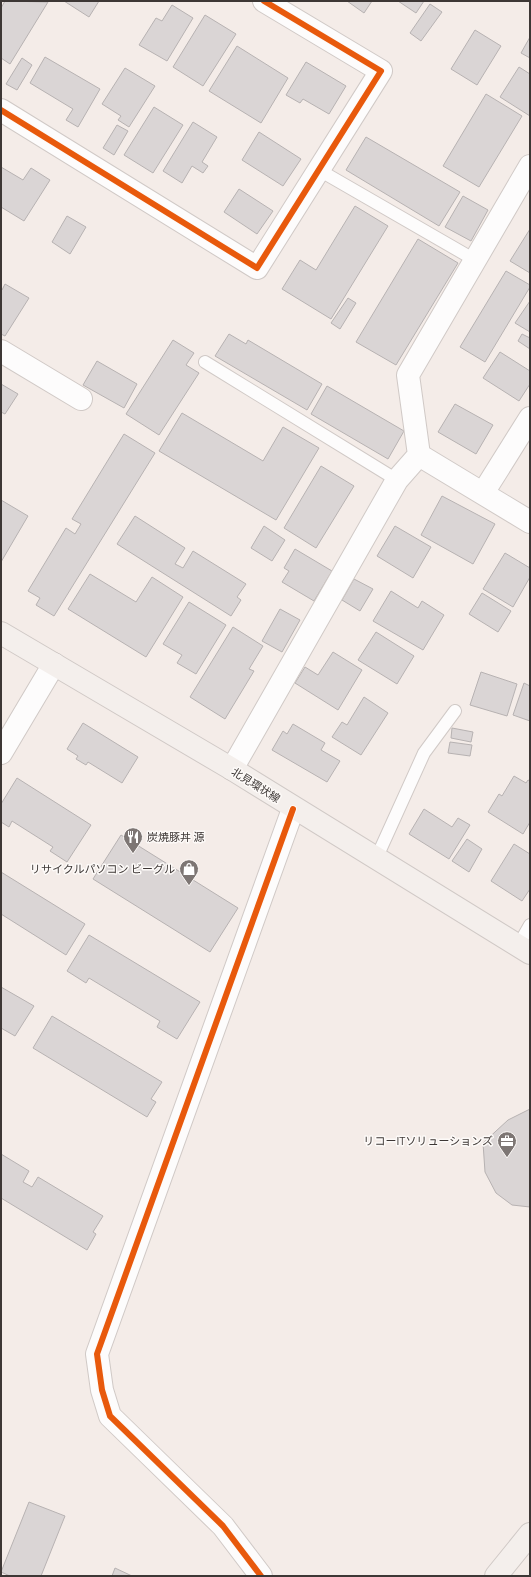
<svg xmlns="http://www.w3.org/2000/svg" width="531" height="1577" font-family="Ubuntu,'Noto Sans JP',sans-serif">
	<rect width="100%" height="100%" fill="#f4ece8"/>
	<path fill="#dad5d5" stroke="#b7b2b2" d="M5 1 48 2 10 64 1 58V8Z
		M64 1H99L89 17Z
		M347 1H372L364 13Z
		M398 1H424L416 13Z
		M430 4 442 12 421 41 410 33Z
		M172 5 193 18 167 61 139 45 156 18 162 21Z
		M205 15 236 34 203 86 173 67Z
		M475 30 501 46 477 85 451 69Z
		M530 37V58L521 53Z
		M237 46 288 78 261 123 209 91Z
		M45 57 100 89 78 127 66 120 73 109 30 83Z
		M22 58 32 65 17 90 6 84Z
		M306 62 346 86 329 114 303 99 300 103 286 95Z
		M519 67 530 74V116L500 97Z
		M125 68 155 86 129 127 118 120 121 116 102 104Z
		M486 94 522 116 479 187 443 166Z
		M154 107 183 125 153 173 124 155Z
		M193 122 217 137 202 162 208 166 203 173 192 166 182 183 163 171Z
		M117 125 128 131 114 155 103 148Z
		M259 132 301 159 283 186 242 160Z
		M366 137 460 192 439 226 346 170Z
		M1 167 23 180 31 168 50 180 24 221 1 207Z
		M239 189 273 211 257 234 224 212Z
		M463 196 488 210 471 241 445 227Z
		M355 206 388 226 331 319 282 289 300 260 316 270Z
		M67 216 86 227 70 254 52 242Z
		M530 229V273L510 261Z
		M418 239 458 263 396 365 356 342Z
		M506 271 530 285V287L485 362 460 347Z
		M5 284 29 298 5 336 1 334V289L2 290Z
		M348 298 356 303 340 329 331 323Z
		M530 301V332L515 323Z
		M229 334 246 344 248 340 322 384 307 410 215 356Z
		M522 334 530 338V349L518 341Z
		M173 340 194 353 186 365 199 373 159 435 126 414Z
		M500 352 530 371V384L519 401 483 378Z
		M97 361 137 384 124 408 83 385Z
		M1 384 18 394 5 414 1 412Z
		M327 386 404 431 388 459 311 414Z
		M455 404 493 425 476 454 438 432Z
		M182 413 263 461 283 427 319 448 276 520 159 451Z
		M124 434 155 453 54 616 36 605 40 598 28 591 66 528 75 534 81 524 72 519Z
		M321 466 354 486 316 548 284 528Z
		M442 496 495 524 473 564 421 535Z
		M1 500 28 516 1 562Z
		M135 516 185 548 175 564 183 568 193 551 246 584 237 597 241 600 231 616 117 544Z
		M264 526 285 540 272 561 251 548Z
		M395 526 431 547 413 578 377 556Z
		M295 549 332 571 314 601 282 582 289 571 284 568Z
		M505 553 530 568V577L513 607 483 589Z
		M90 574 136 602 152 577 183 597 146 657 68 609Z
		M354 579 373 589 360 611 342 600Z
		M391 591 418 608 422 601 444 615 423 650 373 621Z
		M482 593 511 611 498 632 469 614Z
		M189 602 226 625 196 674 177 663 182 655 163 644Z
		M280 609 300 620 282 652 262 641Z
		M233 627 263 646 249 669 254 671 225 719 190 697Z
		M376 632 414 656 397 684 358 660Z
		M333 652 362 670 338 710 295 683 305 667 318 675Z
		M481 672 517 684 507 716 470 705Z
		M524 683 530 686V721L513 715Z
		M364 697 388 713 361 755 332 737 342 722 347 725Z
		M83 723 138 757 122 783 88 762 86 765 76 759 78 756 67 749Z
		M293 724 325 743 321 750 340 761 327 782 272 750 283 731 287 734Z
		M452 728 473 732 471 742 451 738Z
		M450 742 472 745 470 756 448 753Z
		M514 776 526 783 528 780 530 781V822L523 834 488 812 499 794 502 796Z
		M17 778 91 825 67 862 50 851 53 847 12 821 9 827 1 822V804Z
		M424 809 452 827 458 818 470 825 449 859 409 834Z
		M121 835 238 908 210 952 93 879Z
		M467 839 482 849 469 872 452 861Z
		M514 844 530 854V889L522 901 491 881Z
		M1 872 85 924 66 955 1 914Z
		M89 935 200 1002 177 1039 157 1027 160 1021 89 978 86 983 67 971Z
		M1 987 34 1006 15 1036 1 1028Z
		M52 1016 162 1082 151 1099 156 1102 147 1117 33 1048Z
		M530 1109V1207L512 1205 496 1193 485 1172 483 1143 508 1120Z
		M1 1154 29 1171 23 1182 32 1187 38 1177 103 1216 93 1232 96 1234 87 1250 1 1198Z
		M29 1502 65 1516 41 1576H10L1 1572Z
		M115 1568 132 1576H112Z"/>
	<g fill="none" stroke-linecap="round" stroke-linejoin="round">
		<g stroke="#d0c9c6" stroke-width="14">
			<path id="lane" d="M319 170 475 260
				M205 362 397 480
				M376 859 424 753 455 711
				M518 946 530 925"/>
		</g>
		<g stroke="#d0c9c6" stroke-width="24">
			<path id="street" d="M1 110 257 268 381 71 264 1
				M530 166 408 375 419 455 530 522
				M1 351 81 399
				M483 493 530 418
				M1 753 54 664
				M232 769 397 480 419 455
				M261 1576 223 1526 110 1416 102 1390 97 1354 293 809"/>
		</g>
		<g stroke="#d0c9c6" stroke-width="24">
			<path id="secondary" d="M1 633 232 769 530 953
				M496 1576 530 1534"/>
		</g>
		<use href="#lane" stroke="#fdfcfc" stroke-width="12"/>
		<use href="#street" stroke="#fdfcfc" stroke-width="22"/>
		<use href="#secondary" stroke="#f4efec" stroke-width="22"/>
		<g stroke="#fdfaf8" stroke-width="8">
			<path id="cycleway" d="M1 110 257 268 381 71 264 1
				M261 1576 223 1526 110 1416 102 1390 97 1354 293 809"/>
		</g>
		<use href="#cycleway" stroke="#e8590c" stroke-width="6"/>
	</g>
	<defs>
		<g id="restaurant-pin" transform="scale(1)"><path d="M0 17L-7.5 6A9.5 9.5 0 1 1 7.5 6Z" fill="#7d7674" stroke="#fdfaf8"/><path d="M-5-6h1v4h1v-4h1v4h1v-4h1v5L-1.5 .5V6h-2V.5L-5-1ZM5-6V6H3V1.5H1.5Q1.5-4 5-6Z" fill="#fff"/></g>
		<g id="shop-pin" transform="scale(1)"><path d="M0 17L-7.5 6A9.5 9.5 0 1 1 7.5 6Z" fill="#7d7674" stroke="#fdfaf8"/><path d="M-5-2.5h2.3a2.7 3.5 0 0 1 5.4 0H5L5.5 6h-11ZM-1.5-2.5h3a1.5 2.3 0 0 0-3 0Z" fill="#fff"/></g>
		<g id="office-pin" transform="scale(1)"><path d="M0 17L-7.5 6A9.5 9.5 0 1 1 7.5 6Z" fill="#7d7674" stroke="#fdfaf8"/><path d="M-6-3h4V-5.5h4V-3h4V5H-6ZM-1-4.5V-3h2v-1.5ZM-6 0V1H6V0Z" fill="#fff"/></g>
	</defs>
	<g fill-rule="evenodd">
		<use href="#restaurant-pin" x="133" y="837"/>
		<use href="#shop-pin" x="189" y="869"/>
		<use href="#office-pin" x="507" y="1141"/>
	</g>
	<g text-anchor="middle" stroke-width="3" stroke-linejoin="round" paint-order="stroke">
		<g font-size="11" fill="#3d3735" stroke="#fdfaf8">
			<text transform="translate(256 785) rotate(32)" y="4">北見環状線</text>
		</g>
		<g font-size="11" fill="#3d3735" stroke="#fdfaf8" text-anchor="end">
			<text x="147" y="841" text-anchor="start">炭焼豚丼 源</text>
			<text x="175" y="873">リサイクルパソコン ビーグル</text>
			<text x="493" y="1145">リコーITソリューションズ</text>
		</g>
	</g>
	<rect width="531" height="1577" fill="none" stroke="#3d3735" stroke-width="4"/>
</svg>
